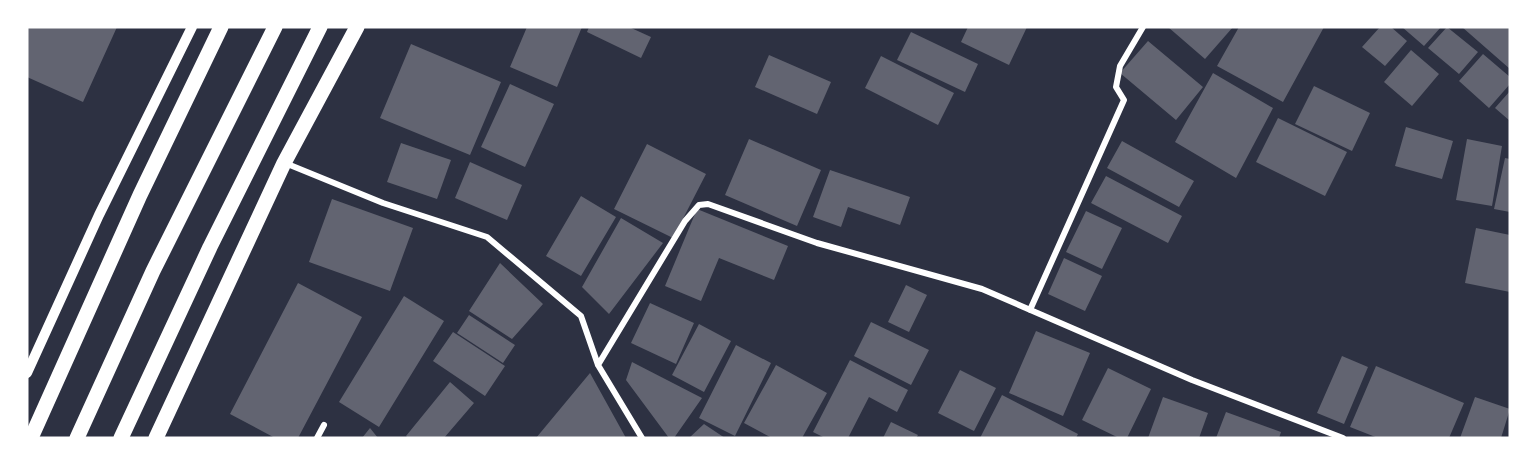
<svg xmlns="http://www.w3.org/2000/svg" width="1537" height="465" font-family="'Space Grotesk',sans-serif">
	<rect width="100%" height="100%" fill="#2d3142"/>
	<path fill="#626471" d="M27 27H117L83 102 27 77Z
		M527 27H582L557 87 510 67Z
		M589 27H629L651 37 641 58 587 32Z
		M968 27H1027L1009 65 961 42Z
		M1168 27H1233L1205 59Z
		M1239 27H1324L1283 102 1217 66Z
		M1380 27H1391L1407 41 1385 66 1362 47Z
		M1402 27H1441L1424 46Z
		M1447 27 1478 52 1459 74 1428 48Z
		M1462 27H1510V69Z
		M911 32 978 64 965 92 897 60Z
		M1148 41 1203 87 1176 120 1120 73Z
		M411 44 501 82 470 155 380 118Z
		M1411 50 1439 74 1412 106 1384 82Z
		M1483 54 1510 77V84L1489 108 1459 81Z
		M769 55 831 82 817 114 755 87Z
		M881 56 954 93 938 125 865 88Z
		M1213 73 1273 108 1236 178 1175 142Z
		M510 84 554 104 525 167 481 147Z
		M1314 86 1370 113 1352 151 1295 124Z
		M1510 91V121L1495 108Z
		M1278 118 1347 152 1325 196 1256 162Z
		M1406 127 1453 141 1442 179 1395 166Z
		M749 139 821 170 797 226 725 195Z
		M1467 139 1502 146 1492 206 1456 200Z
		M1122 141 1194 181 1179 207 1107 168Z
		M401 143 451 160 437 199 387 182Z
		M647 144 706 174 673 238 614 209Z
		M1505 158 1510 159V212L1494 209Z
		M470 162 522 185 507 220 455 198Z
		M830 170 910 197 900 225 848 207 841 227 813 217Z
		M1106 176 1182 216 1168 243 1091 203Z
		M581 196 616 217 581 276 546 256Z
		M332 199 413 228 390 291 309 262Z
		M697 209 788 246 774 280 719 258 701 301 665 286Z
		M1086 211 1122 228 1102 269 1066 252Z
		M621 218 663 243 609 314 582 287Z
		M1476 228 1510 235V292L1465 283Z
		M1064 258 1102 276 1085 311 1048 294Z
		M500 263 543 304 512 339 469 311Z
		M298 283 362 317 298 438H275L230 414Z
		M906 285 927 295 909 332 888 322Z
		M404 296 444 321 379 427 339 402Z
		M650 303 694 323 676 364 631 343Z
		M469 315 515 345 503 363 457 333Z
		M871 322 929 350 911 385 854 356Z
		M699 324 731 341 704 392 672 375Z
		M1036 331 1090 353 1063 416 1009 393Z
		M453 332 505 366 485 396 433 361Z
		M736 345 771 363 735 436 699 418Z
		M1342 356 1368 367 1344 424 1317 413Z
		M850 360 908 390 897 412 869 397 848 438H825L813 432Z
		M632 362 702 398 674 438H669L626 380Z
		M776 365 827 393 802 438H772L744 423Z
		M1376 366 1464 403 1449 438H1378L1350 427Z
		M1108 368 1151 389 1127 438H1119L1082 420Z
		M960 370 996 388 974 431 938 413Z
		M590 373 626 438H536Z
		M450 382 474 403 444 438H408L406 436Z
		M1002 395 1078 434 1076 438H980Z
		M1163 397 1208 413 1199 438H1148Z
		M1475 397 1510 409 1501 438H1460Z
		M1226 412 1281 432 1279 438H1216Z
		M891 422 918 435 916 438H883Z
		M704 424 725 438H689Z
		M370 428 378 438H362Z"/>
	<g fill="none" stroke-linecap="round" stroke-linejoin="round">
		<path stroke="#fff" stroke-width="6" d="M285 163 383 203 487 237 581 316 598 365 642 438
			M1030 310 1124 100 1116 87 1120 66 1143 27
			M598 365 685 221 699 205 708 204 817 243 982 289 1192 380 1343 438
			M317 438 324 425"/>
		<path stroke="#fff" stroke-width="10" d="M27 373 99 215 192 27"/>
		<path stroke="#fff" stroke-width="15" d="M31 438 140 195 221 27
			M77 438 153 271 275 27
			M121 438 210 247 320 27
			M156 438 284 163 357 27"/>
	</g>
	<rect width="1537" height="465" fill="none" stroke="#ffffff" stroke-width="57"/>
</svg>
